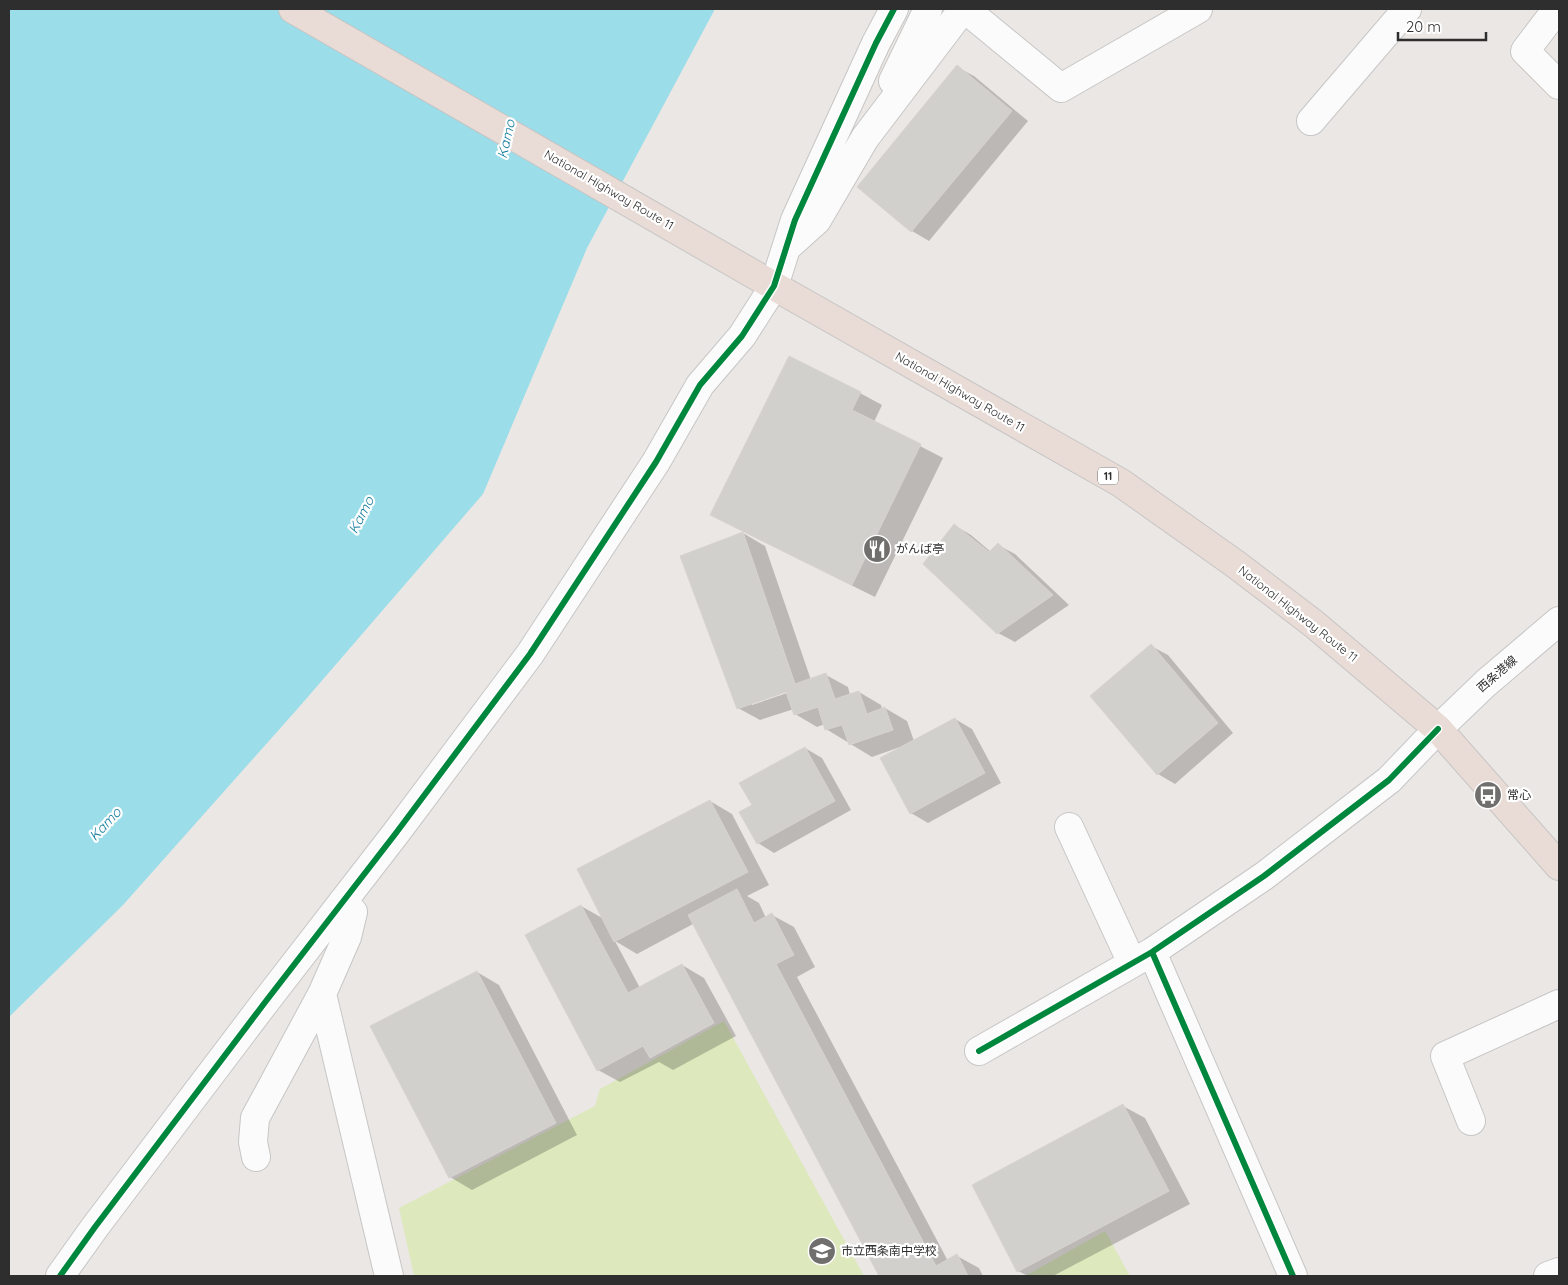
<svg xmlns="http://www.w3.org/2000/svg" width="1568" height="1285" font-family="Quicksand,'Noto Sans JP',sans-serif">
	<rect width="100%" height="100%" fill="#ebe7e4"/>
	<path fill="#dde8bd" d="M724 1021 864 1276H414L399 1208 595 1106 600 1089Z
		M1105 1231 1130 1276H1025Z"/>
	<path fill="#9bdde9" d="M9 9H715L587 248 483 494 300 706 123 905 9 1017Z"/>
	<path fill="#0003" fill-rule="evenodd" d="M957 67 974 76 1028 121 929 241 912 231 859 187Z
		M860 393 882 405 874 422 943 458 875 597 734 527Z
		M954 525 971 535 991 552 998 545 1015 554 1069 605 1015 642 998 633Z
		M743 533 765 546 811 680 826 675 848 687 850 695 859 692 881 705 882 709 885 708 907 721 914 741 955 719 972 729 1001 783 928 823 911 813 900 747 872 757 826 729 825 724 817 727 795 714 794 709 760 720 738 708ZM792 689 793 691 752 705V702Z
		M1151 646 1168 655 1233 733 1175 784 1158 774Z
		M805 748 822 758 851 810 774 853 758 843 753 806Z
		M710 801 732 814 769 885 747 896 759 903 766 918 772 915 794 927 815 967 797 977 948 1261 957 1256 979 1268 983 1276H880L693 924 637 954 615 941 640 988 682 965 704 978 736 1036 673 1070 659 1062 620 1082 598 1070 581 906 604 919Z
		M477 972 499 985 577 1135 472 1190 450 1177Z
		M1123 1106 1145 1118 1190 1204 1053 1276H1028L1018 1271Z"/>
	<path fill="#d2d0cd" stroke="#d6d3d0" d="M957 65 1012 111 911 232 857 187Z
		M789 356 861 392 852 410 921 444 852 585 710 515Z
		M954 524 989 552 998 543 1053 595 997 634 923 564Z
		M743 532 795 684 826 673 835 699 859 691 867 714 885 707 893 730 849 745 842 725 825 730 818 707 794 715 786 692 737 709 680 556Z
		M1151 644 1218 723 1157 775 1090 696Z
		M955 718 985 773 910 814 880 758Z
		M805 747 835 801 757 844 739 812 752 805 739 783Z
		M710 800 748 872 614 942 577 869Z
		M737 889 754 923 772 913 794 955 776 964 936 1266 957 1254 968 1276H879L688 915Z
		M581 905 628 993 682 964 714 1023 650 1058 643 1046 597 1071 525 935Z
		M477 971 556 1123 449 1178 370 1026Z
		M1123 1104 1169 1191 1017 1272 972 1185Z"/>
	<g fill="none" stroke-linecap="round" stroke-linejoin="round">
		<g stroke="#c7c6c6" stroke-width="30">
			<path id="street" d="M965 9 1061 88 1198 9
				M1557 9 1525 51 1559 85
				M893 81 928 9
				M1311 121 1407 9
				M786 248 817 220 865 138 963 9
				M1069 827 1132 963
				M1152 952 1293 1276
				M322 994 389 1276
				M979 1051 1152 952 1264 876 1389 780 1438 729
				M1471 1121 1445 1056 1559 1004
				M256 1157 253 1142 255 1118 322 994 347 937 353 912 343 901
				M60 1276 95 1227 266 1001 396 833 530 654 656 462 700 385 742 336 774 286 795 220 876 43 894 9
				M1548 1276 1559 1272"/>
		</g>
		<g stroke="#c7c6c6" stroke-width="30">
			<path id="secondary" d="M1438 729 1486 683 1559 621"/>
		</g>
		<g stroke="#c6c4c4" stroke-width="30">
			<path id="highway" d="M293 9 774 286 1121 483 1234 563 1314 624 1438 729 1559 866"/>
		</g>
		<use href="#street" stroke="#fcfbfb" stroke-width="28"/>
		<use href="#secondary" stroke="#fcfbfb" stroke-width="28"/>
		<use href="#highway" stroke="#e9dcd6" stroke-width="28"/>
		<g stroke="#fff" stroke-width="9">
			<path id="cycleway" d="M1152 952 1293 1276
				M979 1051 1152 952 1264 876 1389 780 1438 729
				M60 1276 95 1227 266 1001 396 833 530 654 656 462 700 385 742 336 774 286 795 220 876 43 894 9"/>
		</g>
		<use href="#cycleway" stroke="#00873e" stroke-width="6"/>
	</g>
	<defs>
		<g id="restaurant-disc" transform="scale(1.4375)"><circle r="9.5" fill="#706f6e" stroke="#fff"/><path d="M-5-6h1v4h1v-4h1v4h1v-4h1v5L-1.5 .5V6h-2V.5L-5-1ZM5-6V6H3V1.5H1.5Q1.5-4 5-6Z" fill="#fff"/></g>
		<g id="bus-disc" transform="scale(1.4375)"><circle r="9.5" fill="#706f6e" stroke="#fff"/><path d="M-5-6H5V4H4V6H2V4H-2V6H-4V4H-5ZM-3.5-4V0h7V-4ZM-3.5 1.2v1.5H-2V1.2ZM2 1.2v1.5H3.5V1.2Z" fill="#fff"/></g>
		<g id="school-disc" transform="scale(1.4375)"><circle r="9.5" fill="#706f6e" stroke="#fff"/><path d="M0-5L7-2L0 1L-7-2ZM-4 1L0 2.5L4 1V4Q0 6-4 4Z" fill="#fff"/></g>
	</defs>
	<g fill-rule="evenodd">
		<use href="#restaurant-disc" x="877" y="549"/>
		<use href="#bus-disc" x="1488" y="795"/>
		<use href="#school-disc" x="822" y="1251"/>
	</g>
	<g text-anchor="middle" stroke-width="4.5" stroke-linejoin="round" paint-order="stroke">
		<rect fill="#fff" stroke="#6d6d6d" stroke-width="1" x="1098" y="467.5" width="20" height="17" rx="4"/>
		<g font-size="11" font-weight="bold" fill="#2e2e2e">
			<text x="1108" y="480">11</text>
		</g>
		<g font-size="12" fill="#2e2e2e" stroke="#fff">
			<text transform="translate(609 190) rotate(30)" y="4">National Highway Route 11</text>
			<text transform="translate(960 392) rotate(30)" y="4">National Highway Route 11</text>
			<text transform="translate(1298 614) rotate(38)" y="4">National Highway Route 11</text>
			<text transform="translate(1497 674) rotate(-41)" y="4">西条港線</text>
		</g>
		<g font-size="12" fill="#2e2e2e" stroke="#fff" text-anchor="start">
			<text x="896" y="553">がんば亭</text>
			<text x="1507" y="799">常心</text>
			<text x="841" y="1255">市立西条南中学校</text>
		</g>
		<g font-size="14" font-style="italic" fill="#137c9c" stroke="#fff">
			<text transform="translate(506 139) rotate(-77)" y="5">Kamo</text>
			<text transform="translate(361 515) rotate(-63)" y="5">Kamo</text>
			<text transform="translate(105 824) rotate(-47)" y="5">Kamo</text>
		</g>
	</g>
	<rect width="1568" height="1285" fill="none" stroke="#2e2e2e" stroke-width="20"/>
	<path d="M1398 32v8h88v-8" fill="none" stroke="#2e2e2e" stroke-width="2.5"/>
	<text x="1406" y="32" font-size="15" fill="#2e2e2e" stroke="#ffffff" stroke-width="4" paint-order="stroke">20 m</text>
</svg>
